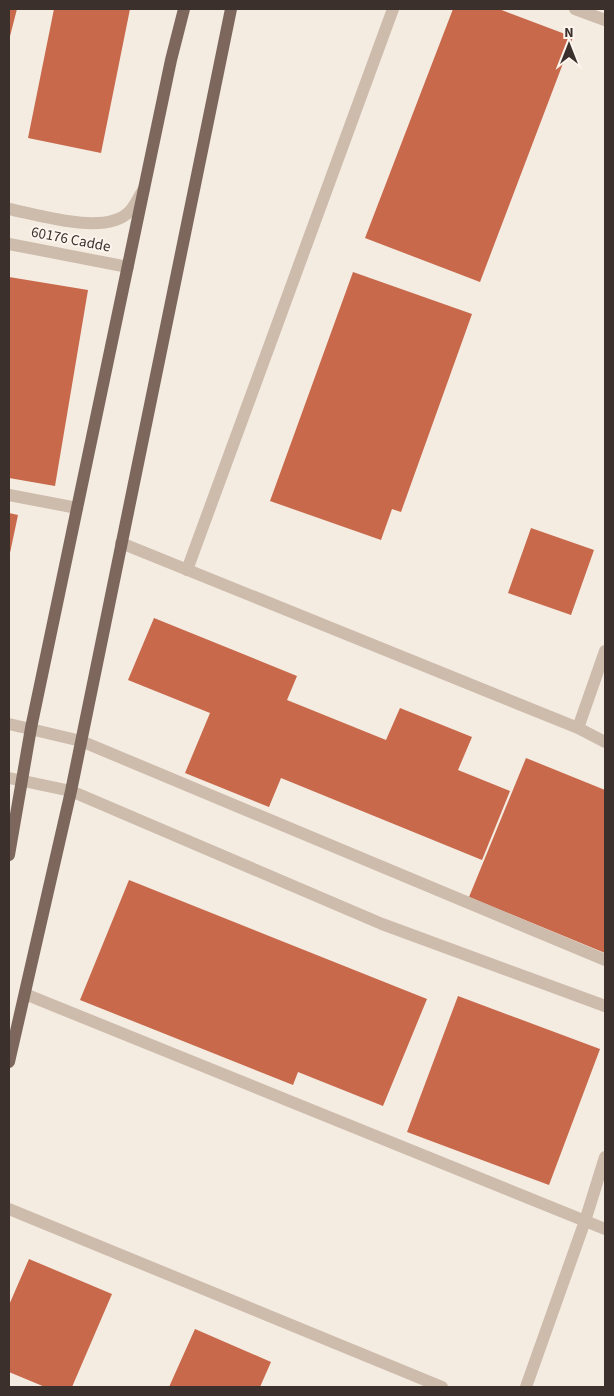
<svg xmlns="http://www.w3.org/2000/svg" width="614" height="1396" font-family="'Source Sans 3',sans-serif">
	<rect width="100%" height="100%" fill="#f4ebe1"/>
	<path fill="#c8694b" d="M9 9H17L9 40Z
		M54 9H130L101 153 28 138Z
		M453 9H499L573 37 480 282 365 238Z
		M353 272 472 314 401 512 392 509 381 540 270 501Z
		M9 277 88 290 55 486 9 478Z
		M9 513 18 515 10 553H9Z
		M531 528 594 550 571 615 508 593Z
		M154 618 297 676 287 700 386 740 400 708 472 737 458 770 510 791 482 860 281 778 269 807 185 773 210 713 128 680Z
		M526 758 605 790V953L469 897Z
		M129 880 427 999 383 1106 298 1072 293 1085 80 1000Z
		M458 996 600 1049 549 1185 407 1132Z
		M29 1259 112 1294 72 1387H45L9 1372V1305Z
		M195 1329 271 1362 260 1387H169Z"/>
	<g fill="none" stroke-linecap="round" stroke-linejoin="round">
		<path stroke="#cdbbac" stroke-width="12" d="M575 9 605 20
			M9 209C39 215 105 236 129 212 135 206 139 196 144 189
			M9 244 128 267
			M9 495 77 508
			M121 543 578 728 605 742
			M187 570 393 9
			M9 724 81 741 605 960
			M578 728 605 651
			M9 778 71 791 382 924 605 1006
			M25 994 605 1229
			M9 1209 442 1387
			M526 1387 585 1221 605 1157"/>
		<path stroke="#7d675c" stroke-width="12" d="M9 855 31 728 171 60 184 9
			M9 1062 71 791 231 9"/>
	</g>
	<g text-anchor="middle" stroke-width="4" stroke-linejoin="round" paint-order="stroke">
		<g font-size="15" fill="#3b302b" stroke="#fbf5ee">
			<text transform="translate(71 239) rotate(11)" y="5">60176 Cadde</text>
		</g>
	</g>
	<rect width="614" height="1396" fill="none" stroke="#3b302b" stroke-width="20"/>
	<g transform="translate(569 45)" stroke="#fbf5ee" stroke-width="4" paint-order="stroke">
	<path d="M0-4L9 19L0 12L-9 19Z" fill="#3b302b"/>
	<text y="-8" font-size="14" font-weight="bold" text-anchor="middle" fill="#3b302b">N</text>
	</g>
</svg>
